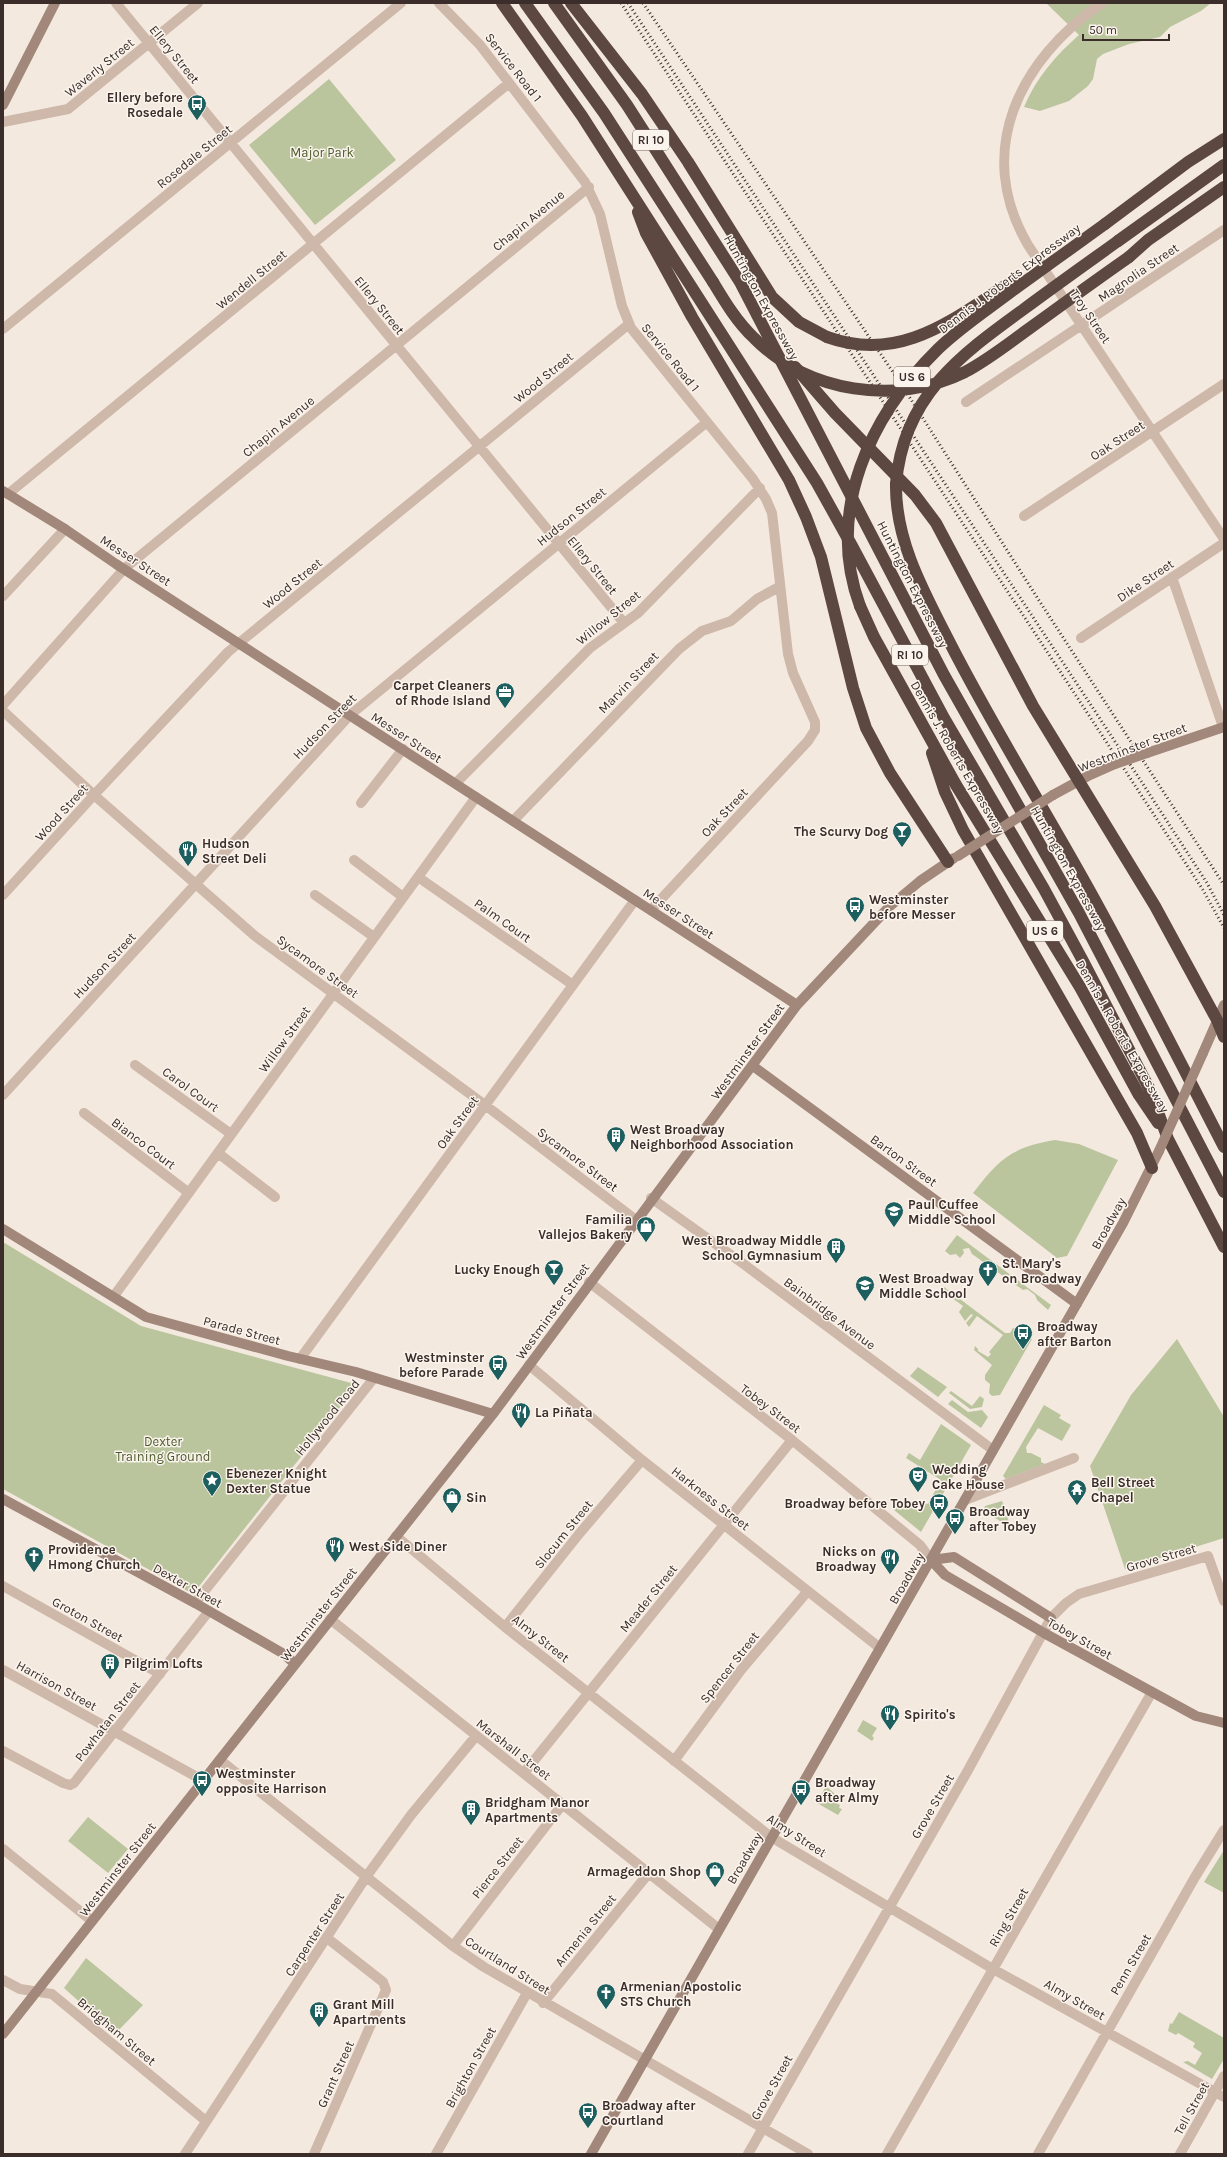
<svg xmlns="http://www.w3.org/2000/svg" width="1227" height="2157" font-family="Karla,sans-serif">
	<rect width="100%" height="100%" fill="#f4e9df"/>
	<path fill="#bac59e" d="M1046 3H1211L1201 11 1170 27 1160 37 1129 44 1103 54 1097 59 1093 79 1088 86 1069 101 1040 111 1024 107C1036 78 1056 55 1079 35Z
		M329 79 396 160 315 225 249 145Z
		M1055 1140 1079 1144 1118 1160 1067 1256 1057 1258 973 1193C999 1159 1012 1147 1055 1140Z
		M957 1235 1051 1305 1048 1310 1037 1300 1035 1295 1027 1289 1023 1290 972 1254 969 1248 963 1249 964 1253 960 1258 956 1254 950 1255 945 1251Z
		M3 1242 141 1326 355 1384V1388L193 1594 3 1489Z
		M944 1287 1005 1333H1010L1013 1328H1017L1032 1339 1000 1395 992 1396 989 1393 990 1384 985 1380V1375L992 1365 974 1350 975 1346 978 1349V1351L988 1357 991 1354 989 1352 1003 1335 977 1316 969 1327 966 1323 973 1315 971 1314 965 1321 959 1312 963 1306 941 1290Z
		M1177 1339 1224 1417V1538L1125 1569 1090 1466 1131 1395Z
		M918 1367 947 1387 938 1397 910 1376Z
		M951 1391 972 1406 980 1396 984 1399 982 1407 970 1409 949 1393Z
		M952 1400 968 1412 982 1410 988 1417 981 1428 948 1404Z
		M1044 1405 1061 1415 1059 1418 1071 1425 1062 1441 1038 1428 1026 1447 1027 1453H1031L1041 1458V1462L1045 1464 1006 1479 1003 1476Z
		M941 1424 971 1445 921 1532 894 1510 899 1501 919 1511 924 1503 928 1504 941 1480 906 1458 909 1453 920 1460Z
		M1002 1501 1009 1522 1006 1525 983 1510 985 1506Z
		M863 1720 877 1728 872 1736 874 1738 872 1741 857 1731Z
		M826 1786 835 1794 831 1800 840 1805 839 1808 842 1809 838 1815 817 1803Z
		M88 1817 128 1849 108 1873 68 1841Z
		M1224 1850V1893L1204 1882Z
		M86 1958 143 2005 115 2034 64 1988Z
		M1179 2012 1224 2038V2059L1212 2079 1183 2062 1188 2061 1195 2065 1202 2053 1193 2047 1195 2043 1178 2033 1176 2035 1168 2031 1170 2023 1172 2024Z"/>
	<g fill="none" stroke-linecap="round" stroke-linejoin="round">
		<path stroke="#ceb8aa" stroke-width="10" d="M116 3 624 623
			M439 3 480 45 585 182 600 214 622 306 631 328 753 479 766 499 772 513 788 654 793 673 815 722V730L808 741 651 910
			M1102 3C1020 59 973 151 1028 245L1224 539
			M3 122 68 109 198 3
			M3 329 401 3
			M966 402 1224 230
			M8 494 509 83
			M1024 516 1224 384
			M1172 577 1223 727
			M3 596 65 529
			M1081 638 1224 543
			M3 705 124 569 589 187
			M3 711 94 795 255 936 485 1105 636 1220
			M456 783 590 648 638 613 760 488
			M361 803 403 749
			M513 821 679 649 702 631 731 621 757 599 779 587
			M354 860 403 897
			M418 877 573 985
			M3 895 94 795 228 652 629 324
			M315 895 374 937
			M135 1065 231 1134
			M3 1095 350 715 707 422
			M84 1113 189 1193
			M218 1153 275 1197
			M651 1198 745 1265 993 1450
			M589 1282 792 1440 920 1545 931 1560
			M114 1296 476 797
			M300 1359 635 900
			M529 1365 642 1460 880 1648
			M965 1500 1074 1458
			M396 1536 505 1627 771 1837 993 1969 1224 2097
			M3 1586 160 1674
			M195 1603 374 1378
			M330 1619 719 1929
			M505 1627 579 1534 642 1460
			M3 1670 204 1781
			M3 1751 63 1783 70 1785 74 1783 209 1611
			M220 1760 453 1946 484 1967 808 2154
			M674 1761 741 1670 807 1592
			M524 1773 792 1440
			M3 1849 92 1921
			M453 1946 562 1805
			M3 1980 20 1989 52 1994 206 2121
			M543 2003 648 1874
			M185 2154 366 1877 411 1815 476 1736
			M314 2154 386 1990 383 1982 327 1938
			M436 2154 527 1993
			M748 2154 967 1772 1051 1618 1066 1603 1079 1594 1208 1556 1224 1601
			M887 2154 1152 1692
			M1038 2154 1195 1877 1224 1830
			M1180 2154 1224 2076"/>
		<path stroke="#a2877b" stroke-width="10" d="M3 105 55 3
			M3 491 65 529 116 564 797 1005
			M1147 753 1224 727
			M1053 795 1088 776 1115 764
			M1203 1053 1224 1005
			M753 1066 1077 1304
			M3 1229 146 1317 288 1356 356 1372 493 1414
			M3 1499 195 1603 284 1654 295 1664
			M931 1560 945 1575 1044 1633 1196 1716 1224 1723
			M931 1560 954 1557 1051 1618
			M3 2034 493 1414 797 1005 889 907 920 881 954 858
			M591 2154 1123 1223 1159 1151"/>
		<path stroke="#5c4741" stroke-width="12" d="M502 3 582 116 817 483 852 546 944 718 1044 889 1083 961 1149 1088 1168 1139 1224 1247
			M525 3 604 113 713 282
			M554 3 627 105 740 282 944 675 1079 913 1224 1192
			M571 3 642 94 688 162 772 297 799 322 827 337
			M638 212 646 233 692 317 789 480 806 517 821 557 853 688 866 728 890 773 948 862
			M1105 224 1188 162 1224 139
			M1118 241 1224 165
			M1129 257 1148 240 1224 187
			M795 367 835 413 915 495 936 523 1033 706 1155 906 1217 1020 1224 1037
			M896 484C895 542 925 594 951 645 993 727 1042 805 1087 886 1135 972 1179 1060 1224 1147
			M860 606 874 637 956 785 1080 987 1139 1095 1158 1123
			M932 753 945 792 963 830 1137 1133 1152 1168"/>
		<path stroke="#3b2e2a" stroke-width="3" stroke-dasharray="1 3" stroke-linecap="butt" d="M621 3 1134 784 1203 890 1224 928
			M628 3 1141 781 1207 883 1224 915
			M643 3 903 387 1040 602 1224 885"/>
		<path stroke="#a2877b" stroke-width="10" d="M1115 764 1147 753
			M958 856 1053 795
			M1159 1151 1203 1053"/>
		<path stroke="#5c4741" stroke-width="12" d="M713 282C725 302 737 322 754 338 808 393 896 406 965 372 988 360 1009 343 1030 328 1063 304 1096 280 1129 257
			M827 337C902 364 954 318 1014 280
			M896 484C903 397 959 356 1024 309 1055 286 1086 264 1118 241
			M860 606C825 511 870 416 938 349 961 327 987 310 1012 291 1043 269 1074 246 1105 224"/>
	</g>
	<defs>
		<g id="bus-pin" transform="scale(1)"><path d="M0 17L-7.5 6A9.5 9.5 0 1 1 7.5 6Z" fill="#1d5f5f" stroke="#fbf4ed"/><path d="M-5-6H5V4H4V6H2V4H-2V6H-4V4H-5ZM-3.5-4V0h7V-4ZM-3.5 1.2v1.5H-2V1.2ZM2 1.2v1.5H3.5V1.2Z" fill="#fff"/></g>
		<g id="office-pin" transform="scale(1)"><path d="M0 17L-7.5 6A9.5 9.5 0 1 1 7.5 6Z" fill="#1d5f5f" stroke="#fbf4ed"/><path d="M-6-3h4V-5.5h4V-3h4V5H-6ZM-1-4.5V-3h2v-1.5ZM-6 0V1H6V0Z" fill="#fff"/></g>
		<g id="bar-pin" transform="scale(1)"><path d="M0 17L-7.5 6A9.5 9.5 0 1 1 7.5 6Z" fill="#1d5f5f" stroke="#fbf4ed"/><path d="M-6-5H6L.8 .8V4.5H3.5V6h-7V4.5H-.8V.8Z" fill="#fff"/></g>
		<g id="restaurant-pin" transform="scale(1)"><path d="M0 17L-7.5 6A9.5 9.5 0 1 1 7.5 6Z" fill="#1d5f5f" stroke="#fbf4ed"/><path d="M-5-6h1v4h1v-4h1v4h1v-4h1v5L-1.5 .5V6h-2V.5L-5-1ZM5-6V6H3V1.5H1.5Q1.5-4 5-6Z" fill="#fff"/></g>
		<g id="building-pin" transform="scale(1)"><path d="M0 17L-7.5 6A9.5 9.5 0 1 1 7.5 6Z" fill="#1d5f5f" stroke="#fbf4ed"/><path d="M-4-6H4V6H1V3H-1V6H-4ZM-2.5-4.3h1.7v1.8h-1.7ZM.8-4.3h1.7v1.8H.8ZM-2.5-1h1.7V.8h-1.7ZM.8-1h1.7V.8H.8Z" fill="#fff"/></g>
		<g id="school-pin" transform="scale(1)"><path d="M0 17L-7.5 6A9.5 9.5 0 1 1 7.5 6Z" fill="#1d5f5f" stroke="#fbf4ed"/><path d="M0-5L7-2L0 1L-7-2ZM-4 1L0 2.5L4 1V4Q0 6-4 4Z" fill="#fff"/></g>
		<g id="shop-pin" transform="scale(1)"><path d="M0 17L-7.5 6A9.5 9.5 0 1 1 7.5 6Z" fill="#1d5f5f" stroke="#fbf4ed"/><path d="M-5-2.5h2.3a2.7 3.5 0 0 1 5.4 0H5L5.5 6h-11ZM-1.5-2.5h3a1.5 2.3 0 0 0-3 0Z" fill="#fff"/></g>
		<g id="church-pin" transform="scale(1)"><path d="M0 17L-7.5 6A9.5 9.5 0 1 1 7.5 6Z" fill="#1d5f5f" stroke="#fbf4ed"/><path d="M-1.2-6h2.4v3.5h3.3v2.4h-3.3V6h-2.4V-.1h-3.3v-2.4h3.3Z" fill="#fff"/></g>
		<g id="theatre-pin" transform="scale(1)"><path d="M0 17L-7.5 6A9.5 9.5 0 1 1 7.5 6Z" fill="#1d5f5f" stroke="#fbf4ed"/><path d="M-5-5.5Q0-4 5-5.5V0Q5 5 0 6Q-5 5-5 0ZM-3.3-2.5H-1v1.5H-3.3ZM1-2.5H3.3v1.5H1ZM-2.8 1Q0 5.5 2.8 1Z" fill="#fff"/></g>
		<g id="sight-pin" transform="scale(1)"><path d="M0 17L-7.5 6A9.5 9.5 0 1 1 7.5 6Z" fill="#1d5f5f" stroke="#fbf4ed"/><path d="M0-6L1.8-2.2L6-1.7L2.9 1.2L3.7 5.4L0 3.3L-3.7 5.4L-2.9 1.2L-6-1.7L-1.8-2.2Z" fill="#fff"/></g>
		<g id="temple-pin" transform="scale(1)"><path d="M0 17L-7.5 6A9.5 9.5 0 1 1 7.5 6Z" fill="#1d5f5f" stroke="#fbf4ed"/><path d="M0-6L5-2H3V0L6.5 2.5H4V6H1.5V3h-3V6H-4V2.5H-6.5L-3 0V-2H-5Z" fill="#fff"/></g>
	</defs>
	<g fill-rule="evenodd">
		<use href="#bus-pin" x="197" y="104"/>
		<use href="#office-pin" x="505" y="692"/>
		<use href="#bar-pin" x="902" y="831"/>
		<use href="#restaurant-pin" x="188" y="850"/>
		<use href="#bus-pin" x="855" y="906"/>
		<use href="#building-pin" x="616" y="1136"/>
		<use href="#school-pin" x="894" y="1211"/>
		<use href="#shop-pin" x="646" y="1226"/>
		<use href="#building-pin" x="836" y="1247"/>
		<use href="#bar-pin" x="554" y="1269"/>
		<use href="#church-pin" x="988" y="1270"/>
		<use href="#school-pin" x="865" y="1285"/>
		<use href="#bus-pin" x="1023" y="1333"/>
		<use href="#bus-pin" x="498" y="1364"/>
		<use href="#restaurant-pin" x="521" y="1412"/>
		<use href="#theatre-pin" x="918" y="1476"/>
		<use href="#sight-pin" x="212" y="1480"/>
		<use href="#temple-pin" x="1077" y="1489"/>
		<use href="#shop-pin" x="452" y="1497"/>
		<use href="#bus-pin" x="939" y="1503"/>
		<use href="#bus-pin" x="955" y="1518"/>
		<use href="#restaurant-pin" x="335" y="1546"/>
		<use href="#church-pin" x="34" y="1556"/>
		<use href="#restaurant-pin" x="890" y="1558"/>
		<use href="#building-pin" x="110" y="1663"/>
		<use href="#restaurant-pin" x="890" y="1714"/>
		<use href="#bus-pin" x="202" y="1780"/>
		<use href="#bus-pin" x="801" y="1789"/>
		<use href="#building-pin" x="471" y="1809"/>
		<use href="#shop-pin" x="715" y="1871"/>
		<use href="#church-pin" x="606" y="1993"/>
		<use href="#building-pin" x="319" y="2011"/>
		<use href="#bus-pin" x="588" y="2112"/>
	</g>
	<g text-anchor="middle" stroke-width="3" stroke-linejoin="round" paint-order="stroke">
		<g fill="#fbf4ed" stroke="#756964" stroke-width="1">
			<rect x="633" y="130" width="36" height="20" rx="3"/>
			<rect x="894" y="367" width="36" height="20" rx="3"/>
			<rect x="892" y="645" width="36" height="20" rx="3"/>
			<rect x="1027" y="921" width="36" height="20" rx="3"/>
		</g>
		<g font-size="12" font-weight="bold" fill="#3b2e2a">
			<text x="651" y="144">RI 10</text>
			<text x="912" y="381">US 6</text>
			<text x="910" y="659">RI 10</text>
			<text x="1045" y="935">US 6</text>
		</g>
		<g font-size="13" fill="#3b2e2a" stroke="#fbf4ed">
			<text transform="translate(175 54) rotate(51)" y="5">Ellery Street</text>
			<text transform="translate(99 67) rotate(-39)" y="5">Waverly Street</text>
			<text transform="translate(514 67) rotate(52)" y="5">Service Road 1</text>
			<text transform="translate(194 156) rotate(-39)" y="5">Rosedale Street</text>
			<text transform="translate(528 220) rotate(-39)" y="5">Chapin Avenue</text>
			<text transform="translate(1138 272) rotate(-34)" y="5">Magnolia Street</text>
			<text transform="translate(1009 278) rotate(-37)" y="5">Dennis J. Roberts Expressway</text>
			<text transform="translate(251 279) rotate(-39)" y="5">Wendell Street</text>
			<text transform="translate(762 297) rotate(61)" y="5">Huntington Expressway</text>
			<text transform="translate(380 305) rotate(51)" y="5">Ellery Street</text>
			<text transform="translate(1091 316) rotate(56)" y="5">Troy Street</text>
			<text transform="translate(671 357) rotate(51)" y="5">Service Road 1</text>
			<text transform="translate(543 377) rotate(-39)" y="5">Wood Street</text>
			<text transform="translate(278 426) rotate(-39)" y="5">Chapin Avenue</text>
			<text transform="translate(1117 440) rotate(-33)" y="5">Oak Street</text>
			<text transform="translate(571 516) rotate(-39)" y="5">Hudson Street</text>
			<text transform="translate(136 560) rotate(33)" y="5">Messer Street</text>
			<text transform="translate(593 565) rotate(51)" y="5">Ellery Street</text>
			<text transform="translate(1145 580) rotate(-34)" y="5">Dike Street</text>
			<text transform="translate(292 583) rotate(-39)" y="5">Wood Street</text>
			<text transform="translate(913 584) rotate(63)" y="5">Huntington Expressway</text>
			<text transform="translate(608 617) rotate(-39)" y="5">Willow Street</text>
			<text transform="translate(628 682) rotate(-46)" y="5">Marvin Street</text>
			<text transform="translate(324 726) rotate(-46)" y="5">Hudson Street</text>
			<text transform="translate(407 737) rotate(33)" y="5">Messer Street</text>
			<text transform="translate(1132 747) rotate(-21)" y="5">Westminster Street</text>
			<text transform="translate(958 757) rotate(60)" y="5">Dennis J. Roberts Expressway</text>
			<text transform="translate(61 812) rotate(-48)" y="5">Wood Street</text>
			<text transform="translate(724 812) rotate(-47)" y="5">Oak Street</text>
			<text transform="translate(1069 868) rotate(61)" y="5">Huntington Expressway</text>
			<text transform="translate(679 913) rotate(33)" y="5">Messer Street</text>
			<text transform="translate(503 920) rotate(35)" y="5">Palm Court</text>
			<text transform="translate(104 965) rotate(-47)" y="5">Hudson Street</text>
			<text transform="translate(318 966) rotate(36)" y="5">Sycamore Street</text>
			<text transform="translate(1123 1036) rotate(60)" y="5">Dennis J. Roberts Expressway</text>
			<text transform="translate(284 1039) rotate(-54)" y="5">Willow Street</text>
			<text transform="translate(747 1051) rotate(-54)" y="5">Westminster Street</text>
			<text transform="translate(191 1089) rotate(36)" y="5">Carol Court</text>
			<text transform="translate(457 1122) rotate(-54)" y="5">Oak Street</text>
			<text transform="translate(144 1143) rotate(37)" y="5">Bianco Court</text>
			<text transform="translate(578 1159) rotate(37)" y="5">Sycamore Street</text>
			<text transform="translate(904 1160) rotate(36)" y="5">Barton Street</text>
			<text transform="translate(1108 1223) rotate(-61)" y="5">Broadway</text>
			<text transform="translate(552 1311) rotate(-54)" y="5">Westminster Street</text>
			<text transform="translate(830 1313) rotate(37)" y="5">Bainbridge Avenue</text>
			<text transform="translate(242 1330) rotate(15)" y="5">Parade Street</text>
			<text transform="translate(771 1408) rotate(37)" y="5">Tobey Street</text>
			<text transform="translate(327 1417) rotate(-51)" y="5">Hollywood Road</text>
			<text transform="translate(711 1498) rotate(38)" y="5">Harkness Street</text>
			<text transform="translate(563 1534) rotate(-51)" y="5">Slocum Street</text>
			<text transform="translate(1161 1557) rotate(-16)" y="5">Grove Street</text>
			<text transform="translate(906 1578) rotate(-60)" y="5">Broadway</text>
			<text transform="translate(188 1585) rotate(29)" y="5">Dexter Street</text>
			<text transform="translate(648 1598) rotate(-51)" y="5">Meader Street</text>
			<text transform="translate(318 1614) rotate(-52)" y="5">Westminster Street</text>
			<text transform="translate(88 1619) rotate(29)" y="5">Groton Street</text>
			<text transform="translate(541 1638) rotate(38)" y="5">Almy Street</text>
			<text transform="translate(1080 1638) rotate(29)" y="5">Tobey Street</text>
			<text transform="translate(729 1667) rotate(-52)" y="5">Spencer Street</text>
			<text transform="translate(57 1685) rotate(29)" y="5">Harrison Street</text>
			<text transform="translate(107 1721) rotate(-52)" y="5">Powhatan Street</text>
			<text transform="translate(514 1749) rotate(38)" y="5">Marshall Street</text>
			<text transform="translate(932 1806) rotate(-60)" y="5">Grove Street</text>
			<text transform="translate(797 1835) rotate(33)" y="5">Almy Street</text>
			<text transform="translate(744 1858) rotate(-60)" y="5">Broadway</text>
			<text transform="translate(497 1867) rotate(-52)" y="5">Pierce Street</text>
			<text transform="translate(117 1869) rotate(-52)" y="5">Westminster Street</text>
			<text transform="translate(1008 1917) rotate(-60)" y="5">Ring Street</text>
			<text transform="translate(585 1930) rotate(-51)" y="5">Armenia Street</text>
			<text transform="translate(314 1934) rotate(-57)" y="5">Carpenter Street</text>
			<text transform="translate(1130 1964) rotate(-60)" y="5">Penn Street</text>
			<text transform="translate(508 1965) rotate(32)" y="5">Courtland Street</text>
			<text transform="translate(1075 1999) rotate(30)" y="5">Almy Street</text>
			<text transform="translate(117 2031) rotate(40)" y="5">Bridgham Street</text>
			<text transform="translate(470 2067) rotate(-61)" y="5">Brighton Street</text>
			<text transform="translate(335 2074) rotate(-66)" y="5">Grant Street</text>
			<text transform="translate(771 2087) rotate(-61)" y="5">Grove Street</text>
			<text transform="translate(1191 2108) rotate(-61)" y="5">Tell Street</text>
		</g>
		<g font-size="13" font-weight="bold" fill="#3b2e2a" stroke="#fbf4ed" text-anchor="start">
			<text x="183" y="102" text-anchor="end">Ellery before<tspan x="183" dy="15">Rosedale</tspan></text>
			<text x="491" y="690" text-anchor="end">Carpet Cleaners<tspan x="491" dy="15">of Rhode Island</tspan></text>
			<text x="888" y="836" text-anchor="end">The Scurvy Dog</text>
			<text x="202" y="848">Hudson<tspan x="202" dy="15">Street Deli</tspan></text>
			<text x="869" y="904">Westminster<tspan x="869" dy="15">before Messer</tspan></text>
			<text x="630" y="1134">West Broadway<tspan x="630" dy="15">Neighborhood Association</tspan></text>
			<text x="908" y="1209">Paul Cuffee<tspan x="908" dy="15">Middle School</tspan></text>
			<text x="632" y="1224" text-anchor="end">Familia<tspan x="632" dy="15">Vallejos Bakery</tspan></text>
			<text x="822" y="1245" text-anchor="end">West Broadway Middle<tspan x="822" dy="15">School Gymnasium</tspan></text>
			<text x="1002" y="1268">St. Mary's<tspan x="1002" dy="15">on Broadway</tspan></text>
			<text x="540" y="1274" text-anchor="end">Lucky Enough</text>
			<text x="879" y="1283">West Broadway<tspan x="879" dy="15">Middle School</tspan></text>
			<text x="1037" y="1331">Broadway<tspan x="1037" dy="15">after Barton</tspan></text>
			<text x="484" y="1362" text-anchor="end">Westminster<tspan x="484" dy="15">before Parade</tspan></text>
			<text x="535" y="1417">La Piñata</text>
			<text x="932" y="1474">Wedding<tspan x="932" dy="15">Cake House</tspan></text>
			<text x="226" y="1478">Ebenezer Knight<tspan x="226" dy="15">Dexter Statue</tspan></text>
			<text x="1091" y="1487">Bell Street<tspan x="1091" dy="15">Chapel</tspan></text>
			<text x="466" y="1502">Sin</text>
			<text x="925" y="1508" text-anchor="end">Broadway before Tobey</text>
			<text x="969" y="1516">Broadway<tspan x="969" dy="15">after Tobey</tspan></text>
			<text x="349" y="1551">West Side Diner</text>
			<text x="48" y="1554">Providence<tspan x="48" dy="15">Hmong Church</tspan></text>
			<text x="876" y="1556" text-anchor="end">Nicks on<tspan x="876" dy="15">Broadway</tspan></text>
			<text x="124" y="1668">Pilgrim Lofts</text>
			<text x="904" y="1719">Spirito's</text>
			<text x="216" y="1778">Westminster<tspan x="216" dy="15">opposite Harrison</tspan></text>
			<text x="815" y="1787">Broadway<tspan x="815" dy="15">after Almy</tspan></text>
			<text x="485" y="1807">Bridgham Manor<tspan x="485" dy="15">Apartments</tspan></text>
			<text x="701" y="1876" text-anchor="end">Armageddon Shop</text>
			<text x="620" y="1991">Armenian Apostolic<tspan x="620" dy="15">STS Church</tspan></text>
			<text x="333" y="2009">Grant Mill<tspan x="333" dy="15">Apartments</tspan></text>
			<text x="602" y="2110">Broadway after<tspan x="602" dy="15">Courtland</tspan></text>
		</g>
		<g font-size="13" fill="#4c5b2c" stroke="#fbf4ed">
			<text x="322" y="157">Major Park</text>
			<text x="163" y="1446">Dexter<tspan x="163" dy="15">Training Ground</tspan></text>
		</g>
	</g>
	<rect width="1227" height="2157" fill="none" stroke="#3b2e2a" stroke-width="8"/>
	<path d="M1083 34v6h86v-6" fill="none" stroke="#3b2e2a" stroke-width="2"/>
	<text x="1089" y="34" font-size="12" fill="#3b2e2a" stroke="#fbf4ed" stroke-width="3" paint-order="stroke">50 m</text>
</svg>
